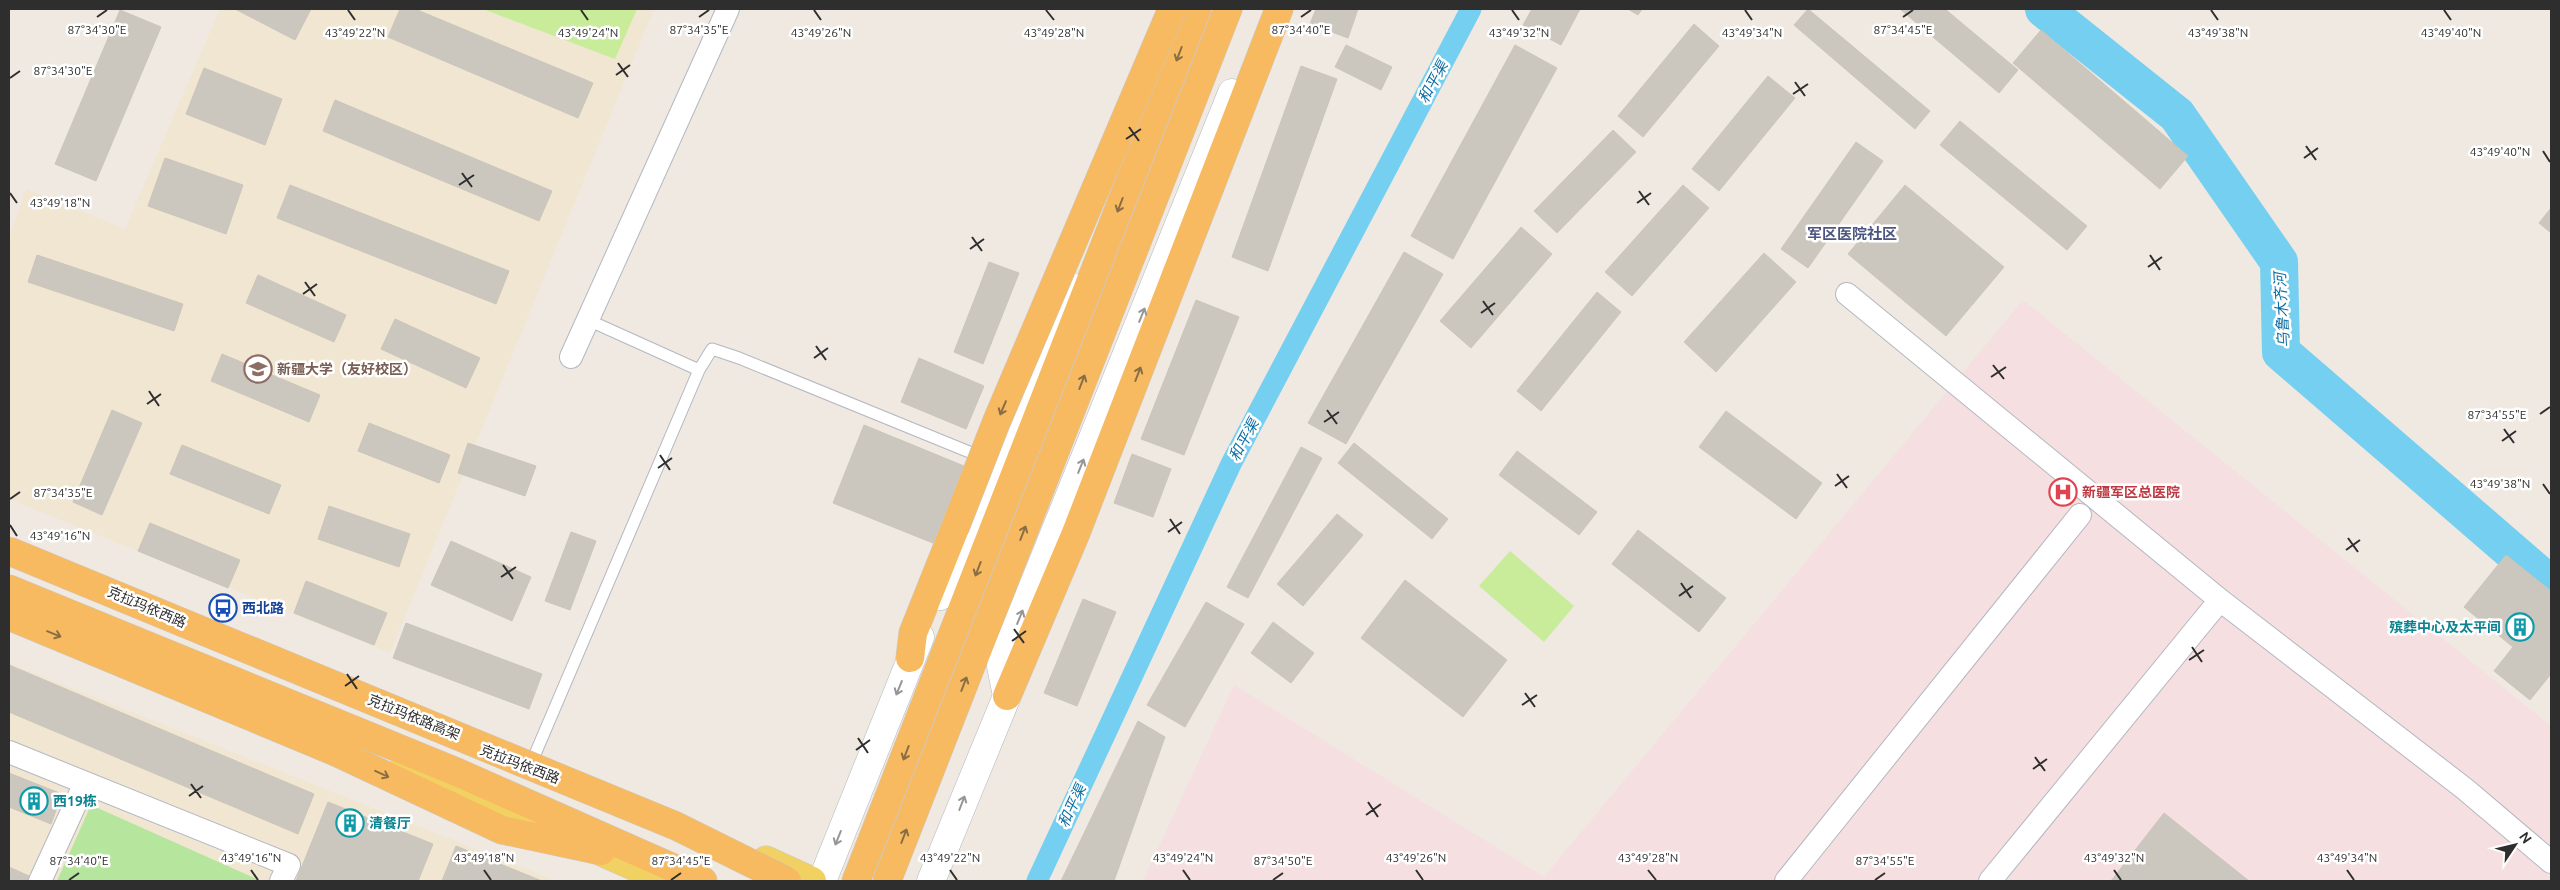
<svg xmlns="http://www.w3.org/2000/svg" width="2560" height="890" font-family="Ubuntu,'Noto Sans SC',sans-serif">
	<rect width="100%" height="100%" fill="#efe9e1"/>
	<path fill="#f0e6d1" d="M220 9H654L390 653 9 499V239L26 189 125 229Z
		M9 663 556 881H9Z"/>
	<path fill="#f5dfe0" d="M2023 300 2551 726V881H1143L1234 685 1544 877Z"/>
	<path fill="#b6e59e" d="M91 805 261 881H57Z"/>
	<path fill="#c9ec9a" d="M483 9H637L615 59Z
		M1510 551 1574 606 1544 642 1479 586Z"/>
	<g fill="none" stroke-linecap="round" stroke-linejoin="round">
		<path stroke="#75cff0" stroke-width="21" d="M1037 881 1231 464 1471 9"/>
		<path stroke="#75cff0" stroke-width="38" d="M2044 9 2177 115 2279 262 2281 352 2551 585"/>
	</g>
	<path fill="#cbc7bf" stroke="#cbc5ba" d="M235 9H311L295 40Z
		M400 9H415L593 83 578 118 388 37Z
		M1316 9H1358L1348 38 1310 24Z
		M1532 9H1580L1561 45 1523 25Z
		M1628 9H1642L1638 15Z
		M1808 9 1930 111 1915 129 1794 25Z
		M1900 9H1945L2018 70 1999 93Z
		M120 10 161 27 96 181 55 164Z
		M1694 24 1719 46 1643 137 1618 116Z
		M2041 30 2188 156 2160 189 2013 63Z
		M1346 45 1392 67 1381 90 1335 67Z
		M1515 45 1557 68 1453 259 1411 236Z
		M1301 66 1337 79 1268 271 1232 257Z
		M204 68 282 99 265 145 186 114Z
		M1768 76 1795 98 1719 191 1692 169Z
		M335 100 552 191 539 221 323 131Z
		M1960 121 2087 226 2067 250 1940 145Z
		M1613 130 1636 152 1557 233 1534 211Z
		M1856 142 1883 161 1808 268 1781 249Z
		M165 158 243 185 226 234 148 206Z
		M290 185 509 271 496 304 277 218Z
		M1683 185 1709 208 1632 296 1605 272Z
		M1905 185 2004 267 1946 336 1848 254Z
		M2551 208V233L2539 223Z
		M1521 227 1552 254 1471 348 1440 321Z
		M1404 252 1443 274 1346 444 1308 423Z
		M1764 253 1796 282 1716 372 1684 342Z
		M37 255 183 304 174 331 28 282Z
		M989 262 1019 273 983 364 954 352Z
		M258 275 346 315 334 342 246 303Z
		M1597 292 1621 312 1541 411 1517 391Z
		M1196 300 1239 317 1184 455 1141 439Z
		M395 319 480 358 466 388 381 349Z
		M222 354 320 395 309 422 211 381Z
		M919 358 984 386 966 429 901 402Z
		M112 410 142 423 102 515 73 502Z
		M1726 411 1822 483 1796 519 1699 447Z
		M369 423 450 455 439 483 358 451Z
		M864 425 964 466 933 543 833 503Z
		M468 443 536 466 525 496 458 473Z
		M1354 443 1448 519 1432 539 1338 463Z
		M182 445 281 485 269 514 170 474Z
		M1301 447 1322 458 1248 598 1227 587Z
		M1517 451 1597 512 1579 535 1499 475Z
		M1132 454 1171 469 1153 517 1114 503Z
		M329 506 410 534 399 567 318 539Z
		M1337 514 1363 535 1303 606 1277 584Z
		M150 523 240 560 228 588 138 551Z
		M1638 530 1726 598 1699 632 1612 564Z
		M571 532 596 541 570 610 545 601Z
		M451 541 531 577 512 621 431 585Z
		M2506 555 2551 591V674L2530 700 2494 671 2513 647 2464 607Z
		M1405 580 1507 660 1463 717 1361 638Z
		M306 581 387 613 374 645 294 613Z
		M1083 599 1116 612 1077 706 1044 693Z
		M1206 602 1244 624 1185 727 1147 705Z
		M1273 622 1314 653 1291 683 1251 653Z
		M406 623 542 674 529 709 393 658Z
		M9 665 314 794 298 834 9 712Z
		M1138 721 1165 737 1114 881H1061Z
		M9 773 62 794 51 824 9 807Z
		M328 802 433 844 418 881H296Z
		M2164 813 2249 881H2111Z
		M456 846 542 881H442Z
		M9 867 29 876 27 881H9Z"/>
	<g fill="none" stroke-linecap="round" stroke-linejoin="round">
		<g stroke="#b4b7c1" stroke-width="13">
			<path id="service" d="M588 320 699 370 712 349 739 358 984 458
				M530 766 699 370"/>
		</g>
		<g stroke="#b4b7c1" stroke-width="24">
			<path id="minor" d="M1847 294 2220 600 2465 789 2551 862
				M571 357 728 9
				M9 752 289 865 281 881
				M40 881 85 783
				M1786 881 2080 515
				M1990 881 2220 600"/>
		</g>
		<g stroke="#b4b7c1" stroke-width="29">
			<path id="secondary" d="M940 596 1002 465 1068 285
				M822 881 920 637
				M931 881 1007 696 1001 666 1232 93"/>
		</g>
		<g stroke="#c9c9c9" stroke-width="29">
			<path id="primary" d="M405 765 667 881
				M766 860 812 881"/>
		</g>
		<g stroke="#c9c9c9" stroke-width="29">
			<path id="trunk" d="M9 589 459 773 703 881
				M9 616 338 753 502 830 601 851
				M910 658 913 633 955 528
				M1007 696 1076 533 1279 9
				M856 881 1197 9
				M887 881 1228 9"/>
		</g>
		<use href="#service" stroke="#fff" stroke-width="11"/>
		<use href="#minor" stroke="#fff" stroke-width="22"/>
		<use href="#secondary" stroke="#fff" stroke-width="28"/>
		<use href="#primary" stroke="#f2d163" stroke-width="28"/>
		<use href="#trunk" stroke="#f8ba60" stroke-width="28"/>
		<g stroke="#c9c9c9" stroke-width="29" stroke-linecap="butt">
			<path id="trunk-bridge" d="M955 528 996 423 1172 9
				M9 551 676 826 787 881"/>
		</g>
		<use href="#trunk-bridge" stroke="#f8ba60" stroke-width="28"/>
	</g>
	<defs><path id="oneway-shaft" d="M-6 0H5M1.5-3L5.5 0L1.5 3" fill="none" stroke-width="1.6" stroke-linecap="round" stroke-linejoin="round" transform="scale(1.25)"/></defs>
	<g stroke="#896d44">
		<use href="#oneway-shaft" transform="translate(1179 54) rotate(111)"/>
		<use href="#oneway-shaft" transform="translate(1120 205) rotate(111)"/>
		<use href="#oneway-shaft" transform="translate(1138 374) rotate(-69)"/>
		<use href="#oneway-shaft" transform="translate(1082 382) rotate(-69)"/>
		<use href="#oneway-shaft" transform="translate(1003 408) rotate(113)"/>
		<use href="#oneway-shaft" transform="translate(1023 533) rotate(-69)"/>
		<use href="#oneway-shaft" transform="translate(978 569) rotate(111)"/>
		<use href="#oneway-shaft" transform="translate(54 634) rotate(22)"/>
		<use href="#oneway-shaft" transform="translate(964 684) rotate(-69)"/>
		<use href="#oneway-shaft" transform="translate(906 753) rotate(111)"/>
		<use href="#oneway-shaft" transform="translate(382 774) rotate(25)"/>
		<use href="#oneway-shaft" transform="translate(904 836) rotate(-69)"/>
	</g>
	<g stroke="#969696">
		<use href="#oneway-shaft" transform="translate(1142 315) rotate(-68)"/>
		<use href="#oneway-shaft" transform="translate(1081 466) rotate(-68)"/>
		<use href="#oneway-shaft" transform="translate(1020 617) rotate(-68)"/>
		<use href="#oneway-shaft" transform="translate(899 688) rotate(112)"/>
		<use href="#oneway-shaft" transform="translate(962 803) rotate(-69)"/>
		<use href="#oneway-shaft" transform="translate(838 838) rotate(112)"/>
	</g>
	<path fill="none" stroke="#2e2e2e" stroke-width="2" d="M348 10 355 20M581 10 588 20M814 10 821 20M1046 10 1054 20M1512 10 1519 20M1745 10 1752 20M2211 10 2218 20M2444 10 2451 20M97 17 107 10M699 17 709 10M1301 17 1311 10M1903 17 1913 10M618 63 628 77M616 75 630 65M10 78 20 71M1795 82 1805 96M1793 94 1808 84M1129 127 1139 141M1126 139 1141 129M2306 146 2316 160M2543 151 2550 162M2304 158 2318 148M462 173 472 187M459 185 474 175M1639 191 1649 205M10 193 17 203M1637 203 1651 193M972 237 982 251M970 249 984 239M2150 255 2160 270M2148 267 2162 257M305 282 315 296M303 294 317 284M1483 301 1493 315M1481 313 1495 303M816 346 826 360M814 358 828 348M1993 365 2004 379M1991 377 2006 367M149 391 159 406M147 404 161 394M1327 410 1337 424M2540 414 2550 407M1324 422 1339 412M2504 429 2514 443M2502 441 2516 431M660 455 670 470M658 468 672 458M1837 474 1847 488M2543 484 2550 494M1835 486 1849 476M10 499 20 492M1170 519 1180 534M10 525 17 536M1168 532 1182 522M2348 538 2358 552M2346 550 2360 540M503 565 513 579M501 577 516 567M1681 583 1691 598M1679 596 1693 586M1014 629 1024 643M1012 641 1026 631M2192 647 2202 662M2189 660 2204 650M347 674 357 689M345 686 359 676M1525 693 1535 707M1522 705 1537 695M858 738 868 753M856 750 870 740M2035 757 2045 771M2033 769 2047 759M191 784 201 798M189 796 203 786M1368 802 1378 817M1366 815 1381 804M251 870 258 880M484 870 491 880M950 870 957 880M1183 870 1190 880M1416 870 1423 880M1648 870 1656 880M2114 870 2121 880M2347 870 2354 880M69 880 79 873M671 880 681 873M1273 880 1283 873M1875 880 1885 873"/>
	<defs>
		<g id="school-ring" transform="scale(1.4375)"><circle r="9.5" fill="#fff" stroke="#8d6e63" stroke-width="1.5"/><path d="M0-5L7-2L0 1L-7-2ZM-4 1L0 2.5L4 1V4Q0 6-4 4Z" fill="#8d6e63"/></g>
		<g id="hospital-ring" transform="scale(1.4375)"><circle r="9.5" fill="#fff" stroke="#e0444e" stroke-width="1.5"/><path d="M-5-5h3v3.5h4V-5h3V5h-3V1.5h-4V5h-3Z" fill="#e0444e"/></g>
		<g id="bus-ring" transform="scale(1.4375)"><circle r="9.5" fill="#fff" stroke="#1a4fb4" stroke-width="1.5"/><path d="M-5-6H5V4H4V6H2V4H-2V6H-4V4H-5ZM-3.5-4V0h7V-4ZM-3.5 1.2v1.5H-2V1.2ZM2 1.2v1.5H3.5V1.2Z" fill="#1a4fb4"/></g>
		<g id="building-ring" transform="scale(1.4375)"><circle r="9.5" fill="#fff" stroke="#0f9aa8" stroke-width="1.5"/><path d="M-4-6H4V6H1V3H-1V6H-4ZM-2.5-4.3h1.7v1.8h-1.7ZM.8-4.3h1.7v1.8H.8ZM-2.5-1h1.7V.8h-1.7ZM.8-1h1.7V.8H.8Z" fill="#0f9aa8"/></g>
	</defs>
	<g fill-rule="evenodd">
		<use href="#school-ring" x="258" y="369"/>
		<use href="#hospital-ring" x="2063" y="492"/>
		<use href="#bus-ring" x="223" y="608"/>
		<use href="#building-ring" x="2520" y="627"/>
		<use href="#building-ring" x="34" y="801"/>
		<use href="#building-ring" x="350" y="823"/>
	</g>
	<g text-anchor="middle" stroke-width="5" stroke-linejoin="round" paint-order="stroke">
		<g font-size="14" font-weight="bold" fill="#785e54" stroke="#fff" text-anchor="start">
			<text x="277" y="374">新疆大学（友好校区）</text>
		</g>
		<g font-size="14" font-weight="bold" fill="#be3a42" stroke="#fff" text-anchor="start">
			<text x="2082" y="497">新疆军区总医院</text>
		</g>
		<g font-size="14" fill="#2e2e2e" stroke="#fff">
			<text transform="translate(147 607) rotate(23)" y="5">克拉玛依西路</text>
			<text transform="translate(414 717) rotate(22)" y="5">克拉玛依路高架</text>
			<text transform="translate(520 764) rotate(21)" y="5">克拉玛依西路</text>
		</g>
		<g font-size="14" font-weight="bold" fill="#164399" stroke="#fff" text-anchor="start">
			<text x="242" y="613">西北路</text>
		</g>
		<g font-size="14" font-weight="bold" fill="#0d838f" stroke="#fff" text-anchor="start">
			<text x="2501" y="632" text-anchor="end">殡葬中心及太平间</text>
			<text x="53" y="806">西19栋</text>
			<text x="369" y="828">清餐厅</text>
		</g>
		<g font-size="15" font-style="italic" fill="#0d6fa3" stroke="#fff">
			<text transform="translate(1433 82) rotate(-62)" y="5">和平渠</text>
			<text transform="translate(2282 310) rotate(-93)" y="5">乌鲁木齐河</text>
			<text transform="translate(1244 440) rotate(-62)" y="5">和平渠</text>
			<text transform="translate(1072 806) rotate(-65)" y="5">和平渠</text>
		</g>
		<g font-size="15" font-weight="bold" fill="#4d5680" stroke="#fff">
			<text x="1852" y="239">军区医院社区</text>
		</g>
	</g>
	<g font-size="12" text-anchor="middle" fill="#2e2e2e" stroke="#fff" stroke-width="5" stroke-linejoin="round" paint-order="stroke">
		<text x="97" y="34">87°34'30"E</text>
		<text x="699" y="34">87°34'35"E</text>
		<text x="1301" y="34">87°34'40"E</text>
		<text x="1903" y="34">87°34'45"E</text>
		<text x="2451" y="37">43°49'40"N</text>
		<text x="355" y="37">43°49'22"N</text>
		<text x="588" y="37">43°49'24"N</text>
		<text x="821" y="37">43°49'26"N</text>
		<text x="1054" y="37">43°49'28"N</text>
		<text x="1519" y="37">43°49'32"N</text>
		<text x="1752" y="37">43°49'34"N</text>
		<text x="2218" y="37">43°49'38"N</text>
		<text x="63" y="75">87°34'30"E</text>
		<text x="2500" y="156">43°49'40"N</text>
		<text x="60" y="207">43°49'18"N</text>
		<text x="2497" y="419">87°34'55"E</text>
		<text x="2500" y="488">43°49'38"N</text>
		<text x="63" y="497">87°34'35"E</text>
		<text x="60" y="540">43°49'16"N</text>
		<text x="251" y="862">43°49'16"N</text>
		<text x="484" y="862">43°49'18"N</text>
		<text x="950" y="862">43°49'22"N</text>
		<text x="1183" y="862">43°49'24"N</text>
		<text x="1416" y="862">43°49'26"N</text>
		<text x="1648" y="862">43°49'28"N</text>
		<text x="2114" y="862">43°49'32"N</text>
		<text x="2347" y="862">43°49'34"N</text>
		<text x="79" y="865">87°34'40"E</text>
		<text x="681" y="865">87°34'45"E</text>
		<text x="1283" y="865">87°34'50"E</text>
		<text x="1885" y="865">87°34'55"E</text>
	</g>
	<rect width="2560" height="890" fill="none" stroke="#2e2e2e" stroke-width="20"/>
	<g transform="translate(2515 845) rotate(55)" stroke="#ffffff" stroke-width="4" paint-order="stroke">
	<path d="M0-4L9 19L0 12L-9 19Z" fill="#2e2e2e"/>
	<text y="-8" font-size="14" font-weight="bold" text-anchor="middle" fill="#2e2e2e">N</text>
	</g>
</svg>
